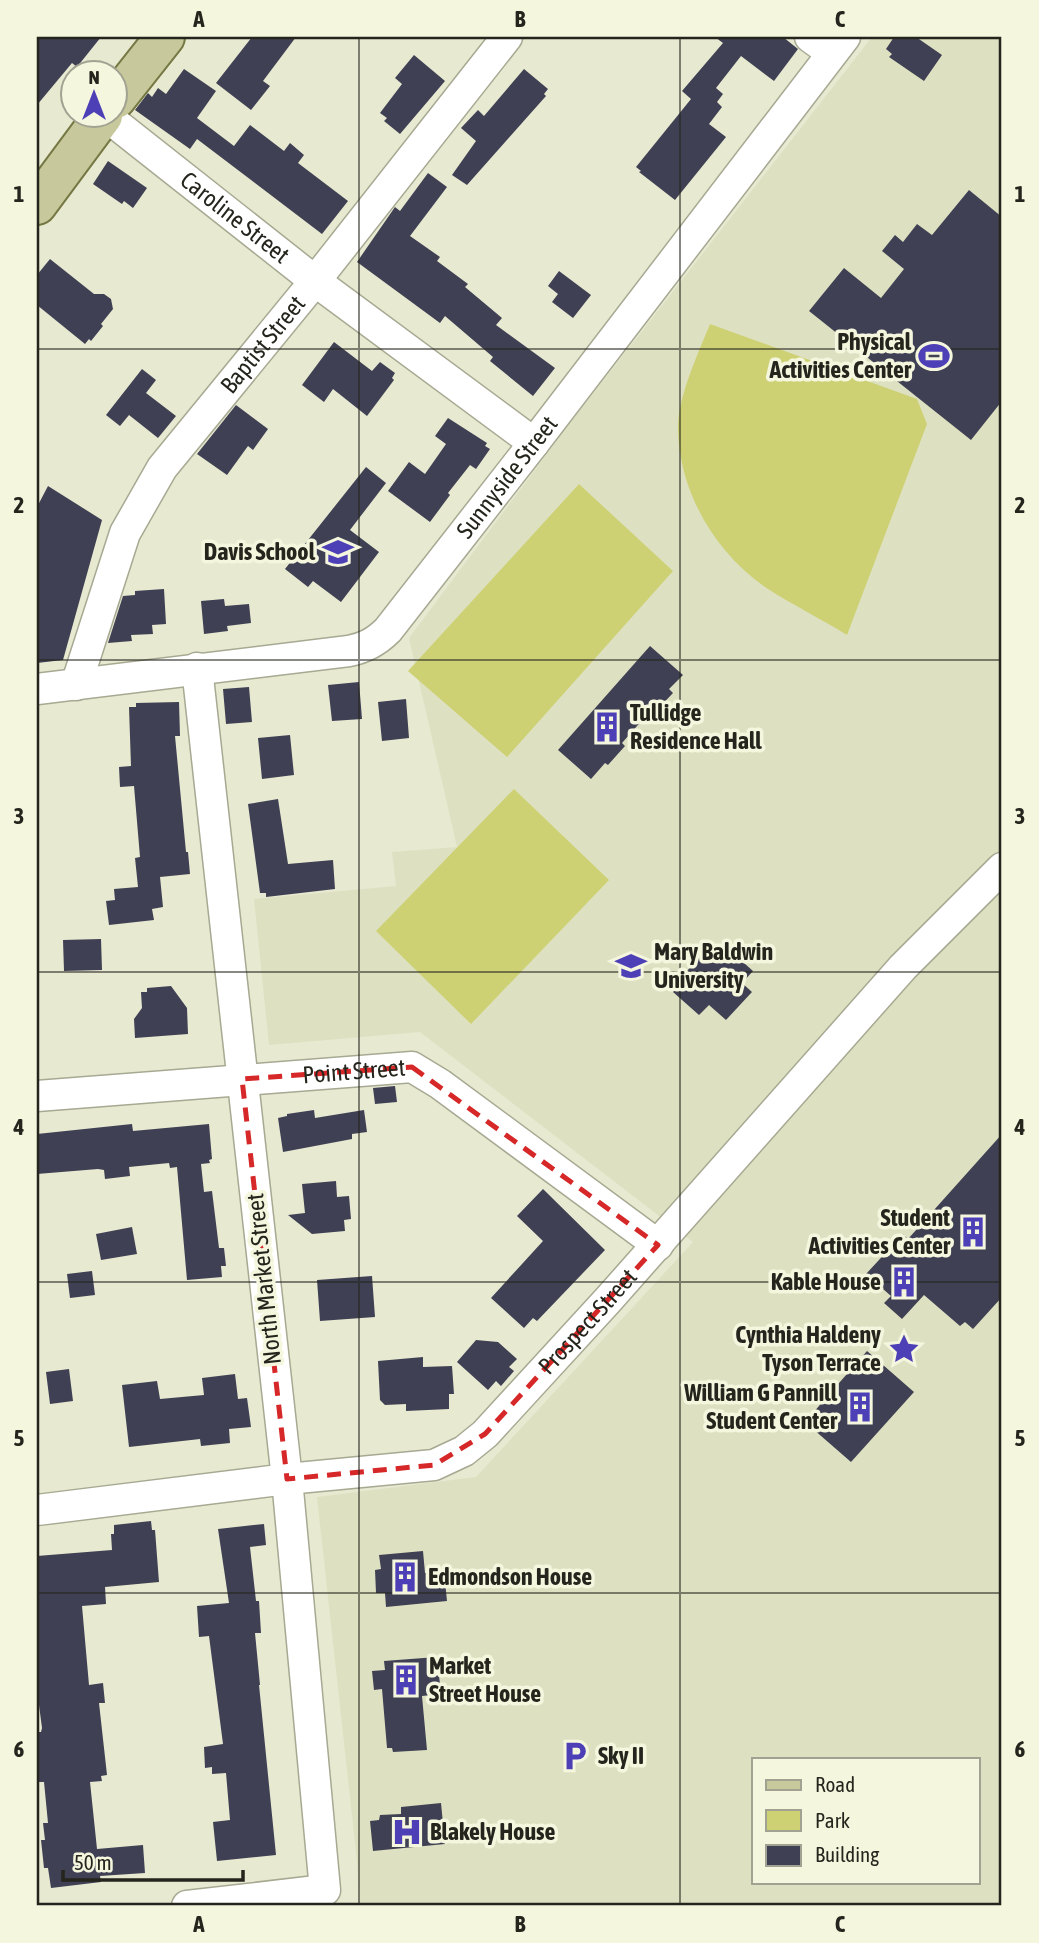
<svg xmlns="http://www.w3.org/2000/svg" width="1039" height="1943" font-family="'Asap Condensed',sans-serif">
	<rect width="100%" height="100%" fill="#e7e9d1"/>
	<path fill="#dee1c1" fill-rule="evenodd" d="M872 37H1002V1906H357H359L357 1861 317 1497 476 1477 693 1242 420 1032 269 1045 254 899 396 886 392 852 457 847 409 638 567 427ZM754 1759H978V1882H754Z"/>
	<path fill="#cdd174" d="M710 324 917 399 927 424 847 635C821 619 793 605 768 589 716 554 680 494 678 431 677 398 698 354 710 324Z
		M579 484 673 571 507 757 408 671Z
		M514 789 609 880 471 1024 376 931Z"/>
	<path fill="#3f4053" d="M37 37H101L77 67 72 63 37 105Z
		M252 37H296L263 81 270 86 251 110 216 83Z
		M715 37H783L798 49 774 81 741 56 716 88 723 94 717 102 722 107 709 124 726 137 675 200 639 172 641 171 636 167 691 99 682 91 723 43Z
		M894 37H916L942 55 924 81 889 57 892 54 886 49Z
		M414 55 445 81 400 134 384 121 387 118 380 113 402 84 395 78Z
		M184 69 216 91 197 118 234 146 250 125 284 151 290 143 304 155 298 163 348 201 322 234 197 139 190 149 135 110 148 93 152 97 158 88 166 94Z
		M524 69 548 89 544 94 546 96 467 185 452 175 476 141 461 128 478 110 484 116Z
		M108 161 147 188 133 208 124 201 122 204 93 184Z
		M428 173 447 187 410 236 440 257 437 261 468 284 465 287 502 318 496 325 555 368 533 396 490 361 493 357 445 316 440 323 357 262 395 207 400 211Z
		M969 190 1002 217V401L971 440 809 311 844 268 881 298 904 269 882 251 895 235 903 242 917 224 932 235Z
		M50 259 94 294H104L111 299 113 309 101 324 103 326 91 341 89 339 85 344 37 305V275Z
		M559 271 591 295 573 318 552 302 558 294 548 286Z
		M334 342 372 371 380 362 395 373 392 378 394 380 367 416 333 389 324 402 302 385Z
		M142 369 156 380 146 393 176 416 158 438 129 415 120 426 106 415Z
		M236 405 268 429 253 450 248 446 227 475 197 454Z
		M448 418 487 443 485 446 490 449 476 469 470 465 448 493 450 495 430 522 388 491 409 462 425 474 446 444 435 436Z
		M366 467 386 483 350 530 379 552 341 602 313 581 308 587 285 569Z
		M48 486 102 520 63 660 37 663V507Z
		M164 589 166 624 152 625 153 634 131 635 132 641 108 643 123 596 135 595V591Z
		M224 599 225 606 249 604 251 623 227 626 228 631 204 634 201 601Z
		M650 646 683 675 669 689 673 693 656 711 652 709 622 743 625 746 608 765 605 763 591 779 558 750Z
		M359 682 362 719 332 721 328 685Z
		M249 687 252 722 226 724 223 689Z
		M406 699 409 738 382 741 378 702Z
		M179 702 180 736H175L186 852H188L190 874 160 877 163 907 152 909 154 920 109 925 106 901 115 900 114 889 138 887 135 858 140 857 134 786 120 787 119 767 131 766 129 707H136V703Z
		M290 735 294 775 262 779 258 738Z
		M278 799 288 864 333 860 335 889 266 897V893H260L248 804Z
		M101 939 102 970 64 971 63 940Z
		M726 947 753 971 742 983 752 992 726 1020 709 1005 699 1015 673 992 679 986 677 982 706 950 715 958Z
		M171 986 187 1008 188 1034 135 1038 134 1019 142 1008 141 992H147V988Z
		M395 1086 397 1102 375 1104 373 1088Z
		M314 1110 315 1118 364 1110 367 1132 352 1134V1139L283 1152 278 1118 287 1116V1114Z
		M132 1124 133 1131 209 1124 212 1159 209 1160 210 1163 201 1164 204 1192 212 1191 219 1248H224L226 1266H221L222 1277 187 1280 177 1167 170 1168 169 1163 129 1167 130 1176 105 1179 104 1170 98 1169 37 1174V1134Z
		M1002 1134V1297L973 1329 965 1322 960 1326 924 1295 902 1319 884 1303 891 1296 866 1274 903 1234 908 1239Z
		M336 1181 337 1197 349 1196 351 1219 344 1220 345 1231 312 1234 288 1215 305 1213 302 1184Z
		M543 1189 605 1250 537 1321 533 1318 524 1328 491 1298 543 1241 517 1216Z
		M132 1227 137 1254 101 1260 96 1234Z
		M92 1271 95 1295 70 1298 67 1274Z
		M372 1276 375 1317 320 1321 317 1280Z
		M476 1340 498 1342 517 1359 509 1367 514 1371 501 1386 496 1381 488 1390 457 1362Z
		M867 1351 914 1392 851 1462 805 1422Z
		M423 1357V1367L452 1366 454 1394H449V1409L406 1411V1404L385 1405 380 1400 378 1361Z
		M69 1369 73 1401 50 1404 46 1372Z
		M235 1374 238 1399 247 1398 251 1427 229 1429 230 1443 201 1446 200 1439 129 1447 122 1385 157 1381 160 1399 204 1395 202 1378Z
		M151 1521 152 1530H155L159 1582 105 1587 106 1604 82 1606 89 1685 103 1683 105 1703H99L107 1775 101 1776 102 1781 90 1782 97 1849 143 1845 145 1873 100 1876 101 1882 51 1888 48 1868H44L41 1840H45L43 1823H48L44 1782H37V1732H41L42 1728 37 1690V1556L112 1550 111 1534H114V1525Z
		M264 1524 266 1545 250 1547 256 1601H259L261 1633H255L260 1685H259L276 1855 217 1861 213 1822 230 1820 226 1773 212 1774V1767L205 1768 204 1747 223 1744 209 1636 199 1637 197 1606 229 1603 218 1529Z
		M423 1551 425 1573 434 1572 435 1582 445 1581 447 1601 386 1607 385 1593H376L375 1570 381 1569 379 1555Z
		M437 1657 441 1694 422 1696 427 1750 393 1752 392 1748H387L382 1689 374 1690 372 1671 385 1670 384 1661Z
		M441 1803 445 1844 373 1851 370 1821 379 1820 380 1815 401 1814V1807Z"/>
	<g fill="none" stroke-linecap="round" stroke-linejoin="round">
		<g stroke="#a7a992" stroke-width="33">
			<g id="minor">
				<path d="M810 37 832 53"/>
				<path id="s1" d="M106 116 315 281 534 443"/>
				<path id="s2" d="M76 685 125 533 162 468 315 281 507 37"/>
				<path id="s3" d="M37 689 349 651C365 648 376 642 388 630L534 443 845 37"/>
				<path id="s4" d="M37 1096 412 1067 440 1084 658 1245"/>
				<path id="s5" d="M37 1510 287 1479 434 1465 464 1451 485 1434 608 1300 903 967 1002 868"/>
				<path d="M187 1906 325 1890 287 1479 197 668"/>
			</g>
		</g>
		<g stroke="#767844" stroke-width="42">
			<path id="major" d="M116 99 165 37
				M37 205 103 116"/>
		</g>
		<use href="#minor" stroke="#fff" stroke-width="30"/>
		<use href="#major" stroke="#c7c89b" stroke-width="38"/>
	</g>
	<path fill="none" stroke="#d62828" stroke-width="5" stroke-dasharray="14 9" stroke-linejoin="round" d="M412 1067 658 1245 485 1434 434 1465 287 1479 242 1079Z"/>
	<path fill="none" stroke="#25251d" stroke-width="2" stroke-opacity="0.55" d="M359 37V1906M680 37V1906M37 349H1002M37 660H1002M37 972H1002M37 1282H1002M37 1593H1002"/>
	<defs>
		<g id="stadium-bare" transform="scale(2.415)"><path d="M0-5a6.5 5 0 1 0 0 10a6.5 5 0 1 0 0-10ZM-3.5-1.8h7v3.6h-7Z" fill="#4d3fb6" stroke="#f4f6de" stroke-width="2.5" paint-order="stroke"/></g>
		<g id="school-bare" transform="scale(2.415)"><path d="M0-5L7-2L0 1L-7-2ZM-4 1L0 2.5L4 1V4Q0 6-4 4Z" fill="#4d3fb6" stroke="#f4f6de" stroke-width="2.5" paint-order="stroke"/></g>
		<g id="building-bare" transform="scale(2.415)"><path d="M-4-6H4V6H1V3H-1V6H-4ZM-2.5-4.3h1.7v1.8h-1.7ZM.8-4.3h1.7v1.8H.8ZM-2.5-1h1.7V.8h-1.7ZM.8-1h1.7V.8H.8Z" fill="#4d3fb6" stroke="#f4f6de" stroke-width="2.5" paint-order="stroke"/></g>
		<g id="university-bare" transform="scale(2.415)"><path d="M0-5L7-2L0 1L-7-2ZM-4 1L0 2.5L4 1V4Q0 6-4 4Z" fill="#4d3fb6" stroke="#f4f6de" stroke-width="2.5" paint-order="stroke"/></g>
		<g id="sight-bare" transform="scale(2.415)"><path d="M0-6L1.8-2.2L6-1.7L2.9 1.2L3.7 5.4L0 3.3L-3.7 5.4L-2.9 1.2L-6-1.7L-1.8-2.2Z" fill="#4d3fb6" stroke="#f4f6de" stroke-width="2.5" paint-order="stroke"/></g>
		<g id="parking-bare" transform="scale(2.415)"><path d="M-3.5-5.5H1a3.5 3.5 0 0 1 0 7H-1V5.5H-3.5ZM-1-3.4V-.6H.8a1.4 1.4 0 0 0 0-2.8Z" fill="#4d3fb6" stroke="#f4f6de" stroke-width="2.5" paint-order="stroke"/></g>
		<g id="hospital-bare" transform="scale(2.415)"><path d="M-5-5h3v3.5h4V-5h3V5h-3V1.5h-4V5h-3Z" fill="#4d3fb6" stroke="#f4f6de" stroke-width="2.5" paint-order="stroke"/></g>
	</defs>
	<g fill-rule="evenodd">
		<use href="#stadium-bare" x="934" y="356"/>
		<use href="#school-bare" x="338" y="552"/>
		<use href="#building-bare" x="607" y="727"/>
		<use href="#university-bare" x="631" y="966"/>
		<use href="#building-bare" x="973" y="1232"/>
		<use href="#building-bare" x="904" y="1282"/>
		<use href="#sight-bare" x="904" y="1349"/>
		<use href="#building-bare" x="860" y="1407"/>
		<use href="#building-bare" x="405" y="1577"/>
		<use href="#building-bare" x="406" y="1680"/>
		<use href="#parking-bare" x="575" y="1756"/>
		<use href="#hospital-bare" x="407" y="1832"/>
	</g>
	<g text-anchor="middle" stroke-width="7" stroke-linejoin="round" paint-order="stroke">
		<g font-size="24" fill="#25251d" stroke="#f4f6de">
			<text dy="8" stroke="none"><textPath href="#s1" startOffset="164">Caroline Street</textPath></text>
			<text dy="8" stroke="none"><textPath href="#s2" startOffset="394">Baptist Street</textPath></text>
			<text dy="8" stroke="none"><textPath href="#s3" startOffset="553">Sunnyside Street</textPath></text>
			<text dy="8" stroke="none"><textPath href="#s4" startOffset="318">Point Street</textPath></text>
			<text transform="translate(264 1279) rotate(-96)" y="8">North Market Street</text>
			<text dy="8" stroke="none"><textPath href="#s5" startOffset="612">Prospect Street</textPath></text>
		</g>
		<g font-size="24" font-weight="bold" fill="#25251d" stroke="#f4f6de" text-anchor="end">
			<text x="911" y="350">Physical<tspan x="911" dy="28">Activities Center</tspan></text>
			<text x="315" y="560">Davis School</text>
			<text x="630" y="721" text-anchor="start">Tullidge<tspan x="630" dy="28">Residence Hall</tspan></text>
			<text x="654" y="960" text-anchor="start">Mary Baldwin<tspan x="654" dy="28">University</tspan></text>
			<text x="950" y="1226">Student<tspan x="950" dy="28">Activities Center</tspan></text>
			<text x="881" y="1290">Kable House</text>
			<text x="881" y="1343">Cynthia Haldeny<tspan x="881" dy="28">Tyson Terrace</tspan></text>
			<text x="837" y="1401">William G Pannill<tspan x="837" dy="28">Student Center</tspan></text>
			<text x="428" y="1585" text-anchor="start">Edmondson House</text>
			<text x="429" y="1674" text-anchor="start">Market<tspan x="429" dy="28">Street House</tspan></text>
			<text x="598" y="1764" text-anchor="start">Sky II</text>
			<text x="430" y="1840" text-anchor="start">Blakely House</text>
		</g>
	</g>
	<rect width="1039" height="1943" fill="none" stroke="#f4f6de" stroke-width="77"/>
	<rect x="752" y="1758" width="228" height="126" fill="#f4f6de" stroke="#a1a291" stroke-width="2"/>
	<rect x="766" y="1780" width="35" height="10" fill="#c7c89b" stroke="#a1a291" stroke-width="2"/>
	<text x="815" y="1792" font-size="21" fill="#25251d">Road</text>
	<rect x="766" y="1810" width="35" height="21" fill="#cdd174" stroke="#a1a291" stroke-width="2"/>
	<text x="815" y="1828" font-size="21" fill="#25251d">Park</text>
	<rect x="766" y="1845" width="35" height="21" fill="#3f4053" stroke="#a1a291" stroke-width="2"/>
	<text x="815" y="1862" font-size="21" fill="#25251d">Building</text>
	<g transform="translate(94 94)"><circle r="33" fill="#f4f6de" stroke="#a1a291" stroke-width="2"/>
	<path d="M0-5L12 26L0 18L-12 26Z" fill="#4d3fb6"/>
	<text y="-10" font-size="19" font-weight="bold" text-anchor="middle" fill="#25251d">N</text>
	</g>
	<path d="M63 1870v10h180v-10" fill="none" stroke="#25251d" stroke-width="3.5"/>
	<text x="74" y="1870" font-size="21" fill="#25251d" stroke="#f4f6de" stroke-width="5" paint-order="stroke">50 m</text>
	<rect x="38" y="38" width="962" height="1866" fill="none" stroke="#25251d" stroke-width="2.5"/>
	<g font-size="23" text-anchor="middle" font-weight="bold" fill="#25251d">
		<text x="199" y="27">A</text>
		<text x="520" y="27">B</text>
		<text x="840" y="27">C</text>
		<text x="19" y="202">1</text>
		<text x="1020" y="202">1</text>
		<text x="19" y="513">2</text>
		<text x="1020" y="513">2</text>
		<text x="19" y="824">3</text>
		<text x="1020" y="824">3</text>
		<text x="19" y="1135">4</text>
		<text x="1020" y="1135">4</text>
		<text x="19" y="1446">5</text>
		<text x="1020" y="1446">5</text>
		<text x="19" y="1757">6</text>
		<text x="1020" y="1757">6</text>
		<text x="199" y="1932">A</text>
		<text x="520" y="1932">B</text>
		<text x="840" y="1932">C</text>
	</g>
</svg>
